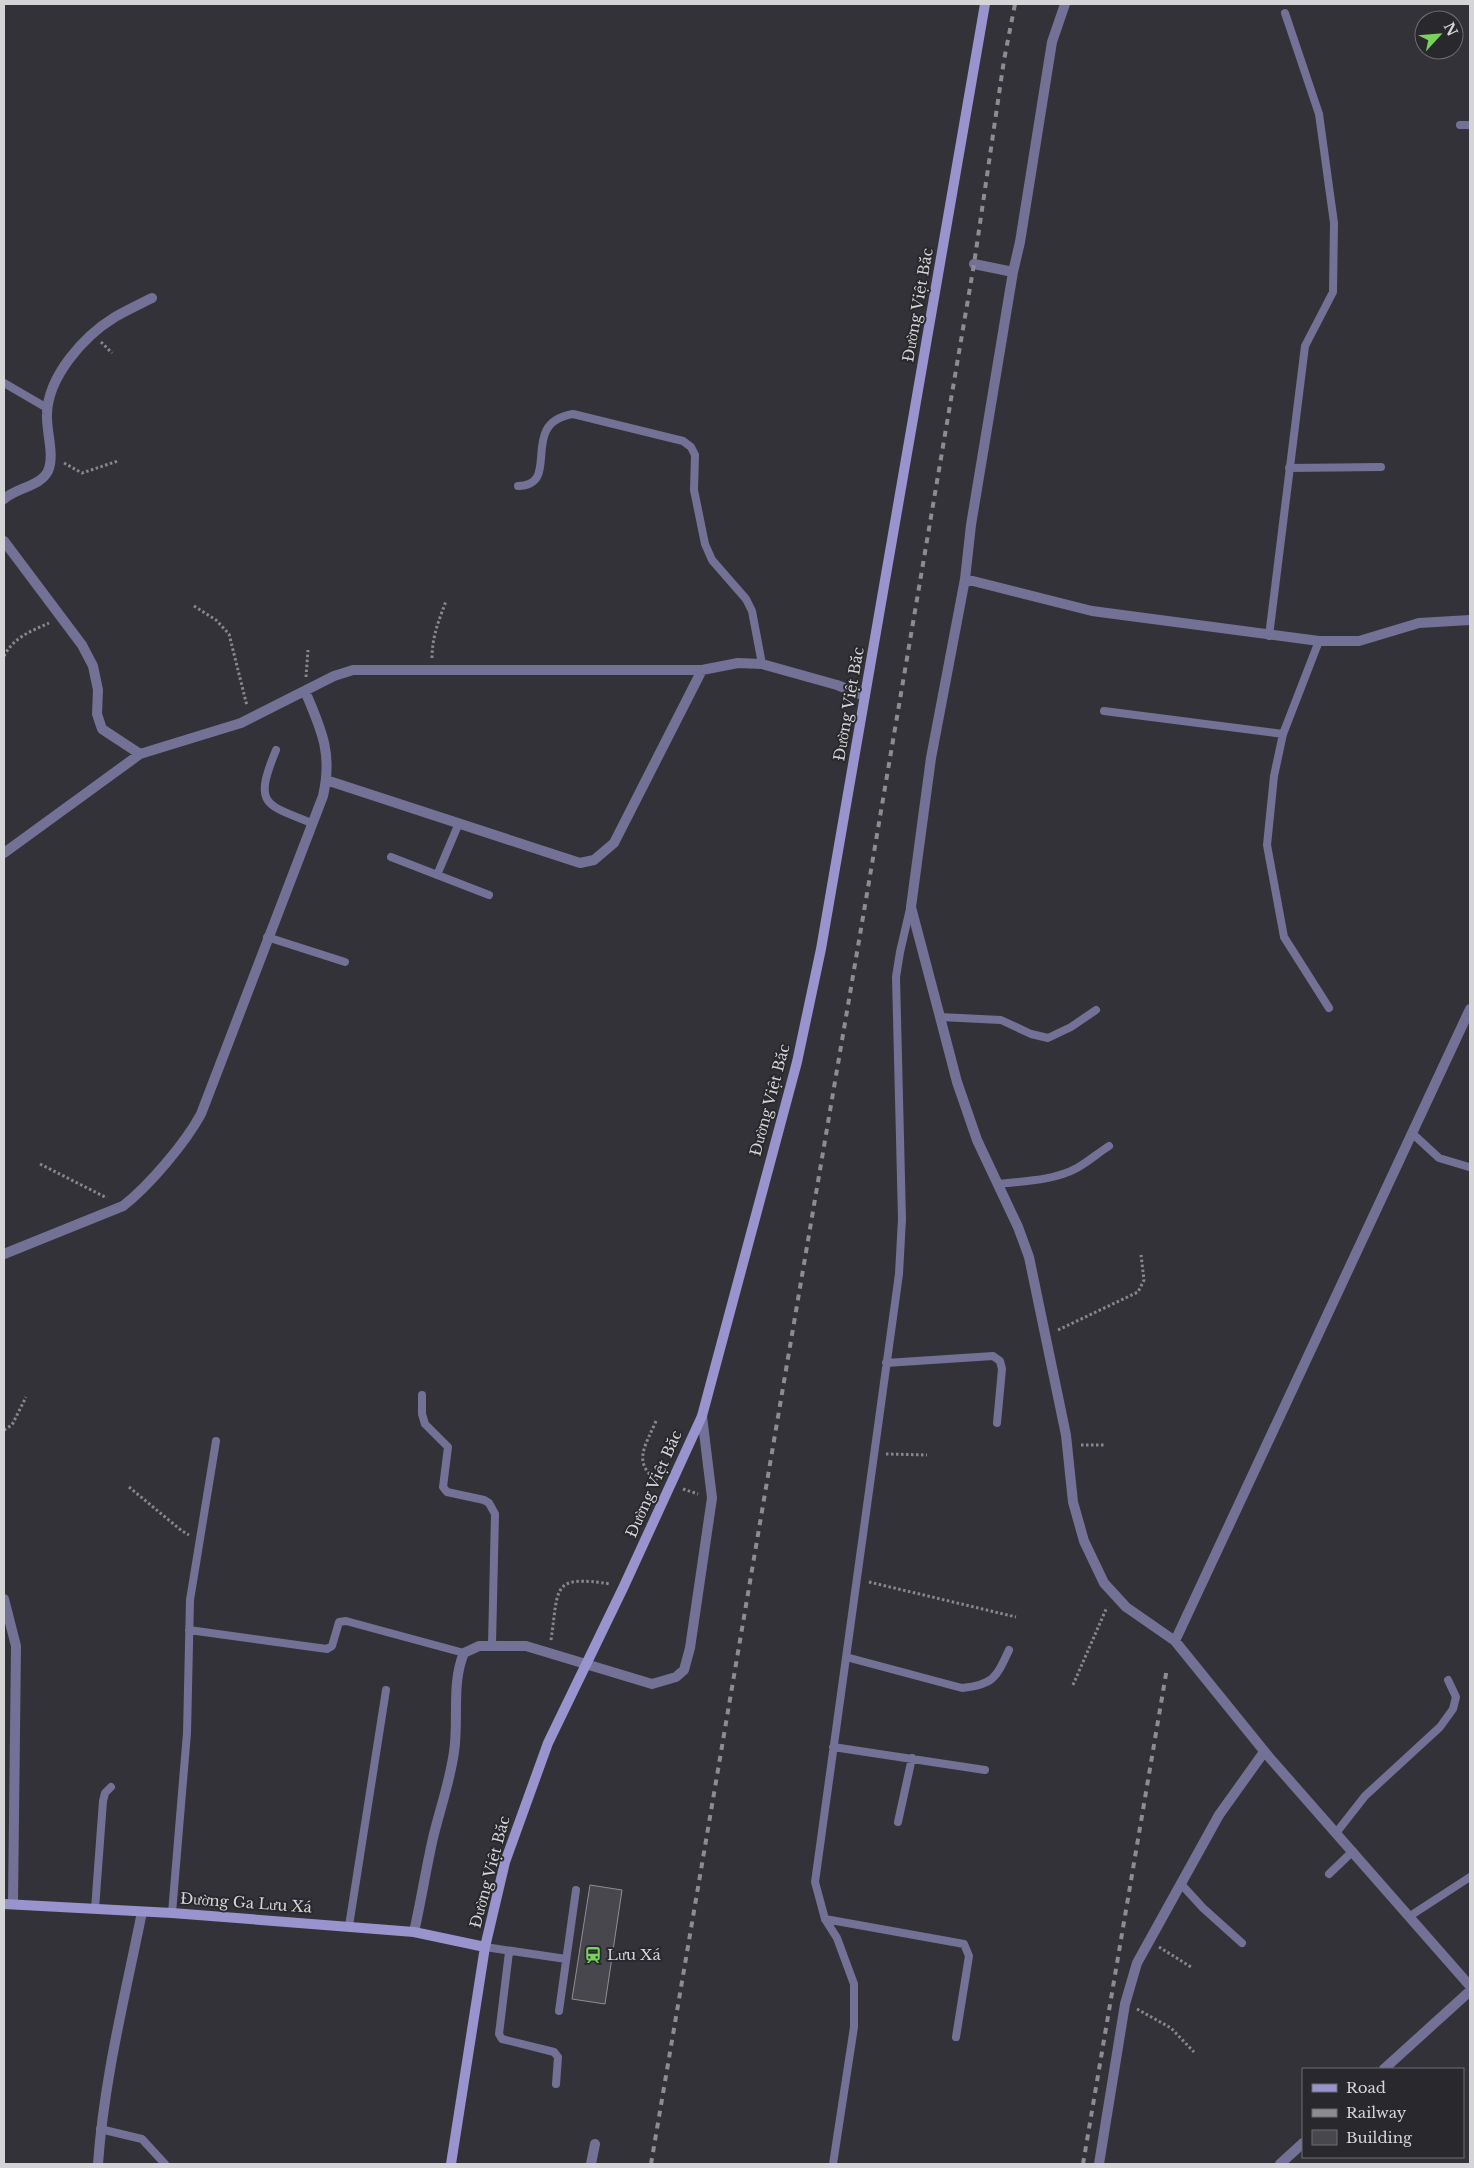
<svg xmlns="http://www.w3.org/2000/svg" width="1474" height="2168" font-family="'Libre Baskerville',serif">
	<rect width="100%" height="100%" fill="#333238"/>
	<path fill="#48474d" stroke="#8e8e94" d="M590 1885 622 1890 605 2004 572 1999Z"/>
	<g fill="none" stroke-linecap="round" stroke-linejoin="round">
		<path stroke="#88878c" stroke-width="3" stroke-dasharray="2.5 2.5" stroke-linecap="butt" d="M101 342 112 353
			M64 463 82 473 118 461
			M194 606 216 620 229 634 247 706
			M4 656C13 638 31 631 49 623
			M432 658C432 637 439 620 446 601
			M306 677 308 650
			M40 1164 107 1198
			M1058 1330 1138 1292 1144 1280 1141 1255
			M656 1421C646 1445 631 1463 658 1481
			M4 1430 12 1425 26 1397
			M1081 1445H1105
			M886 1454 927 1455
			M129 1487 182 1531 189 1535
			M683 1489 698 1494
			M869 1582 1016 1617
			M551 1640C559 1586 551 1575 611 1584
			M1073 1685 1107 1607
			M1159 1947 1191 1967
			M1137 2009 1171 2028 1194 2052"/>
		<path stroke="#747196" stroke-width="8" d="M1460 125H1470
			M4 383 47 408
			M1289 468 1381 467
			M518 486C563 485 517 423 573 414L683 441 691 447 695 455 694 490 705 544 712 560 746 599 752 611 762 664
			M1269 636 1305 346 1333 292 1334 223 1319 114 1285 13
			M1319 641 1283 734 1274 776 1267 845 1284 937 1329 1008
			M1104 711 1283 734
			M276 750C254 804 263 804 312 823
			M391 857 489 895
			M437 875 459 823
			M267 937 345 962
			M940 1017 1001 1020 1031 1034 1048 1038 1071 1027 1096 1010
			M1413 1134 1439 1158 1469 1167
			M997 1184C1023 1181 1053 1181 1077 1168 1088 1162 1098 1153 1109 1146
			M886 1363 993 1356 1000 1361 1002 1369 997 1423
			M422 1395V1414L425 1424 448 1447 443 1487 447 1492 484 1500 489 1503 495 1514 492 1645
			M189 1630 327 1649 332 1646 339 1622 346 1621 464 1653
			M846 1657 962 1688C993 1685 996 1678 1009 1650
			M833 1747 985 1770
			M898 1822 912 1758
			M1336 1833 1365 1796 1440 1727 1453 1709 1456 1697 1448 1680
			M1329 1874 1353 1851
			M1181 1884 1203 1908 1242 1943
			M95 1909 103 1801 105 1793 111 1787
			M172 1913 187 1733 190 1600 216 1441
			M1410 1916 1470 1877
			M825 1919 964 1944 969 1956 956 2037
			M349 1926 386 1690
			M485 1947 566 1959
			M509 1952 499 2034 502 2039 554 2052 558 2057 556 2084
			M559 2011 576 1890
			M100 2129 142 2139 165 2164
			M833 2164 854 2027V1984L837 1938 825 1919 815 1882 899 1274 902 1219 896 977 900 952 910 909"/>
		<path stroke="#747196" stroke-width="10" d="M1065 4 1052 42 1020 242 1013 272 971 525 965 579 931 758 911 907 940 1017 957 1082 977 1140 1018 1227 1029 1257 1066 1435 1073 1502 1084 1541 1104 1583 1126 1607 1175 1641 1269 1757 1470 1986
			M974 264 1013 272
			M4 499C16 488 41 486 48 471 55 455 46 431 47 414 48 376 84 336 115 317 127 310 140 304 152 298
			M4 541 82 645 93 666 98 690 97 714 102 729 140 754
			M965 579 1092 611 1319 641H1359L1419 623 1470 620
			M326 780 580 863 594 860 614 843 702 670
			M4 853 140 754 241 723 334 676 353 670H702L738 663 762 664 837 685 865 696
			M4 1254 123 1206C149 1186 186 1142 201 1114L323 796C333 753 321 729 305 691
			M4 1599 16 1646 13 1903
			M1175 1641 1470 1009
			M414 1932C421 1901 426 1869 433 1838 440 1809 450 1781 454 1752 459 1720 451 1683 464 1653L479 1646H526L652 1684 676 1677 684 1670 690 1648 712 1498 702 1416
			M1384 2069 1470 1991
			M98 2164C104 2079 125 1996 142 1912
			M591 2164 595 2144
			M1099 2164 1125 2004 1137 1963 1219 1815 1264 1752
			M1280 2164 1303 2143"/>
		<path stroke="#9993ce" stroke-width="10" d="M4 1904 172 1913 414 1932 485 1947
			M451 2164 485 1947 505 1862 548 1743 624 1586 702 1416 797 1062 821 949 985 4"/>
		<path stroke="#8d8d91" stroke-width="4" stroke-dasharray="6 6" stroke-linecap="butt" d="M651 2164 974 264 1004 60 1015 4
			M1083 2164 1167 1668"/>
	</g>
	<defs>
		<g id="station-bare" transform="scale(1.35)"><path d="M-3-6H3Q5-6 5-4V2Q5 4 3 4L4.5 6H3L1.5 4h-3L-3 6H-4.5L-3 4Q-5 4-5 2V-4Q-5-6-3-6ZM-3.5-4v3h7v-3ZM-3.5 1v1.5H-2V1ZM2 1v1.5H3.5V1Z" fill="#76d25a" stroke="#29282d" stroke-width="2.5" paint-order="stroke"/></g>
	</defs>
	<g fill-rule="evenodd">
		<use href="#station-bare" x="593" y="1955"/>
	</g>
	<g text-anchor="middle" stroke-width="4" stroke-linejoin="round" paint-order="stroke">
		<g font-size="15" fill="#d5d5d8" stroke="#29282d">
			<text transform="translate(918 305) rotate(-80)" y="5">Đường Việt Bắc</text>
			<text transform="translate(849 704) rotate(-80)" y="5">Đường Việt Bắc</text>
			<text transform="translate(770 1100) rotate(-75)" y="5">Đường Việt Bắc</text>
			<text transform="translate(654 1484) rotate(-66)" y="5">Đường Việt Bắc</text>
			<text transform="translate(490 1872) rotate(-75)" y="5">Đường Việt Bắc</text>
			<text transform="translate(246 1903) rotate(4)" y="5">Đường Ga Lưu Xá</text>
		</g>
		<g font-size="15" fill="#d5d5d8" stroke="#29282d" text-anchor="start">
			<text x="607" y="1960">Lưu Xá</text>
		</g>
	</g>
	<rect width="1474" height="2168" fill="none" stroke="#d5d5d8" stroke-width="10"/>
	<rect x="1302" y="2068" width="162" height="90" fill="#29282d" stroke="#6e6d71"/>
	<rect x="1312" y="2084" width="25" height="8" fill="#9993ce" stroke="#6e6d71"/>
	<text x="1346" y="2093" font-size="15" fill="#d5d5d8">Road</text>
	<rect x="1312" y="2109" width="25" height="8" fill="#8d8d91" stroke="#6e6d71"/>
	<text x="1346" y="2118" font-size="15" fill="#d5d5d8">Railway</text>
	<rect x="1312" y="2130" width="25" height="15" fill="#48474d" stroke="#6e6d71"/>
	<text x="1346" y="2143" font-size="15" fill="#d5d5d8">Building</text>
	<g transform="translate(1439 35) rotate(64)"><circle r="24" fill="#29282d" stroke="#6e6d71"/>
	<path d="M0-4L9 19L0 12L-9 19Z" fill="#76d25a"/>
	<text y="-8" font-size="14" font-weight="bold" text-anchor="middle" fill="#d5d5d8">N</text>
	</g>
</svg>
